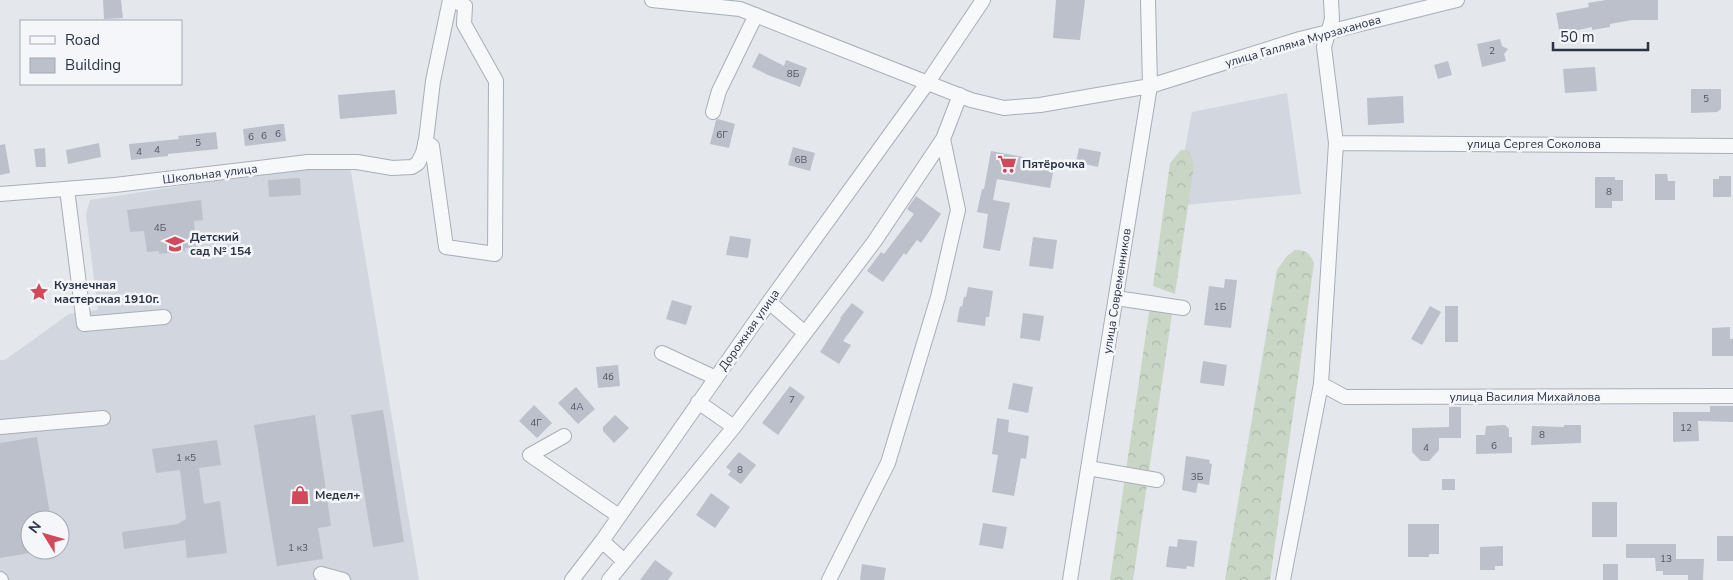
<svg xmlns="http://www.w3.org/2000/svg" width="1733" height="580" font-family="'Nunito Sans',sans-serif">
	<defs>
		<pattern id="forest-crowns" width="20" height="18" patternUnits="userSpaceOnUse" patternTransform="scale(1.25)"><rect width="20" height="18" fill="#c9d6c5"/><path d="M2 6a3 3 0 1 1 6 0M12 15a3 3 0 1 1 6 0" fill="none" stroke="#adb8ab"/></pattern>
	</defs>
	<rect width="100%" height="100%" fill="#e4e7ec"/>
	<path fill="#d2d6de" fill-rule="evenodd" d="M1287 93 1301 194 1174 206 1192 112Z
		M349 160 419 580H0V360H5L69 314 98 310 86 215 90 200ZM30 520H60V550H30Z"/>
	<path fill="url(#forest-crowns)" d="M1181 150H1189L1194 165 1175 294 1153 286 1170 163Z
		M1295 250C1306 250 1310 253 1314 263L1270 580H1225L1277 270 1287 256Z
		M1151 299 1173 307 1133 580H1110Z"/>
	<path fill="#bbc0ca" d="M103 0H121L123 18 104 19Z
		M1056 0H1085L1080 40 1053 38Z
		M1606 0H1658V20H1632L1610 24V27L1592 30V27L1560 34 1556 13 1589 7 1588 3Z
		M1500 39 1502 46 1508 49 1504 54 1506 61 1482 67 1477 44Z
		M759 53 784 66 786 60 807 68 800 87 768 75 752 67Z
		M1448 61 1452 75 1438 79 1434 65Z
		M1595 67 1597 91 1565 93 1563 69Z
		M1691 89H1721V109L1717 112 1691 113Z
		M395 90 397 114 340 119 338 95Z
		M1403 96 1404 123 1368 125 1367 98Z
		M718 119 735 124 729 148 710 144 716 120Z
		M279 124H284L286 141 245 146 243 129Z
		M216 132 218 149 168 154V156L131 160 129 144 179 139 178 136Z
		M99 143 101 157 68 164 66 150Z
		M5 144 10 173 0 175V145Z
		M793 147 815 153 810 171 788 165Z
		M45 148 46 167H36L34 149Z
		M1079 148 1101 152 1098 167 1076 162Z
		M991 151 1055 163 1050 188 997 179 993 200 1010 203 1000 251 983 248 988 214 977 212 982 189H984Z
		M1655 174H1667L1668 181H1675V200H1655Z
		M1719 176H1731V197H1713V179H1719Z
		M1595 177H1615V180H1623V201H1612V208H1595Z
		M300 178 301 195 269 197 268 180Z
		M916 196 941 214 921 243 917 240 906 255 904 253 883 282 867 271 881 252 884 254 914 214 907 209Z
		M201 200 203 220 194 221 196 247 185 248V251L159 254V251L147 252 144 231 130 232 127 210Z
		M730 236 751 239 748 258 726 255Z
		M1033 237 1057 240 1053 269 1029 266Z
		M1225 279 1237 280 1231 328 1204 325 1209 286 1224 288Z
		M968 287 993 291 989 317H986L985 326 957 322 960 306 962 307 964 297H966Z
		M672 300 692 306 686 325 666 319Z
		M852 303 864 312 843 341 851 345 839 364 820 352 841 319 840 318Z
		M1430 306 1441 312 1422 345 1411 339Z
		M1445 306H1458V342H1445Z
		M1023 313 1044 316 1040 341 1020 338Z
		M1730 327V339H1733V356H1712V328Z
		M1203 361 1227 365 1224 386 1200 383Z
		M618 365 620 386 598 388 596 367Z
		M1013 383 1033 387 1028 413 1008 409Z
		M790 386 805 397 778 435 762 423Z
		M576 387 595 409 578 424 558 403Z
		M534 405 552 423 537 438 519 421Z
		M1710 406H1733V422L1698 421 1699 441 1673 442V412H1710Z
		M1449 407H1461V438H1439V450L1429 461H1421L1412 452V428L1449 427Z
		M383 410 404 542 373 547 351 415Z
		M315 415 331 526 318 528 323 559 277 566 254 425Z
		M615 415 629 428 614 443 603 431V427Z
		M997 418 1009 420 1008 432 1029 436 1026 459 1021 458 1014 496 992 492 998 455 992 454Z
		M1505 425 1509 429V437H1512V453L1476 454V435H1485L1486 426Z
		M1564 425H1581V443L1531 445 1532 426 1564 427Z
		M37 437 51 520H30V553L0 558V443Z
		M217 440 221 465 199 468 204 504 220 501 227 553 187 558 185 540 124 549 122 532 178 524 186 519 180 470 156 473 152 449Z
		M739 452 756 465 741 484 728 475 731 471 726 467Z
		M1186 456 1210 460 1209 463 1212 464 1209 485 1198 483 1196 493 1182 490Z
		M1442 479H1455V490H1442Z
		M711 493 730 507 715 528 696 515Z
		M1592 502H1617V537H1592Z
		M983 523 1007 527 1003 549 979 545Z
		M1408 524H1439V554H1429V557H1408Z
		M1717 536H1733V561H1717Z
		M1178 539 1197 541 1194 567 1187 566 1186 569 1166 567 1169 546 1177 547Z
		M1626 544H1676V559H1704L1703 580H1688V575H1663V571H1656L1655 558H1626Z
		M1503 546V566H1495V570H1480V547Z
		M655 560 673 573 668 580H640Z
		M862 564 886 568 884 580H860Z
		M1603 564H1618V580H1603Z"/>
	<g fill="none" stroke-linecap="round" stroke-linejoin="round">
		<g stroke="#a9aeb7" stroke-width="16">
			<path id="minor" d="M652 0 740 9 971 100 1004 108 1040 105 1150 86 1300 39 1457 0
				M713 112 719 91 756 15
				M425 143 432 146 446 247 495 254 496 81 464 24 465 6 452 0
				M1336 143 1733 146
				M67 189 84 324 164 317
				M0 194 115 185 308 162H357L392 168 412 167 418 163 423 153 426 140 433 81 450 0
				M1116 298 1183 308
				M769 302 805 333
				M662 353 716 378
				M1321 384 1345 397 1733 396
				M698 402 734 427
				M0 427 103 418
				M564 436 530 455 619 516
				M1088 468 1157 480
				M602 541 624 561
				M321 574 343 580
				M0 579 1 580
				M572 580 602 541 769 302 928 82 983 0
				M609 580 734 427 874 242 943 139 960 95
				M829 580 888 463 938 297 958 210 943 139
				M1070 580 1150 86 1148 0
				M1283 580 1321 384 1336 143 1324 47 1332 19 1331 0"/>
		</g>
		<use href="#minor" stroke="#f7f8fa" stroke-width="14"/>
	</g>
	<defs>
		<g id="supermarket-bare" transform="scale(1.5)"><path d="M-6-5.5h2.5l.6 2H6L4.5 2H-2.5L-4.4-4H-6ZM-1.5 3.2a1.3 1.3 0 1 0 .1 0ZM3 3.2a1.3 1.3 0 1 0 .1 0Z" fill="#d1495b" stroke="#f4f6f9" stroke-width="2.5" paint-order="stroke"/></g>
		<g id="school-bare" transform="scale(1.5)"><path d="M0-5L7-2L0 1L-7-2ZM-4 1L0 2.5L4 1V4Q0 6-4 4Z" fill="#d1495b" stroke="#f4f6f9" stroke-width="2.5" paint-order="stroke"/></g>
		<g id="sight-bare" transform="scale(1.5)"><path d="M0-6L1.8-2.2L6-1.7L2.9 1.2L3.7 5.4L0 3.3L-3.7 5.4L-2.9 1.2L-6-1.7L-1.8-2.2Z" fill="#d1495b" stroke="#f4f6f9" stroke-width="2.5" paint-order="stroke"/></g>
		<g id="shop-bare" transform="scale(1.5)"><path d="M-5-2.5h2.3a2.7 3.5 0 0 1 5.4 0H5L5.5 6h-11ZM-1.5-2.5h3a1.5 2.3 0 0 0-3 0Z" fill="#d1495b" stroke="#f4f6f9" stroke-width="2.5" paint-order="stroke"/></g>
	</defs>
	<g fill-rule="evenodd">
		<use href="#supermarket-bare" x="1007" y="164"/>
		<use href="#school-bare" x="175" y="244"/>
		<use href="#sight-bare" x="39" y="292"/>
		<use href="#shop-bare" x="300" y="495"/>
	</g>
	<g text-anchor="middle" stroke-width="5" stroke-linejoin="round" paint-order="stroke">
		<g font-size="10" fill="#4f5766">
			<text x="1492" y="54">2</text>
			<text x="793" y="77">8Б</text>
			<text x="1706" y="102">5</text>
			<text x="278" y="137">6</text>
			<text x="722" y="138">6Г</text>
			<text x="264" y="139">6</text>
			<text x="251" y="140">6</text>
			<text x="198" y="146">5</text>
			<text x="157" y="153">4</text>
			<text x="139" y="155">4</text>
			<text x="801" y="163">6В</text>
			<text x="1609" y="195">8</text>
			<text x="160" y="231">4Б</text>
			<text x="1220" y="310">1Б</text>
			<text x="608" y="380">4б</text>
			<text x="792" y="403">7</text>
			<text x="577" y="410">4А</text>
			<text x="536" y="426">4Г</text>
			<text x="1686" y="431">12</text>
			<text x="1542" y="438">8</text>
			<text x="1494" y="449">6</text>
			<text x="1426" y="451">4</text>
			<text x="186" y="461">1 к5</text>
			<text x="740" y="473">8</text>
			<text x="1197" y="480">3Б</text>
			<text x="298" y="551">1 к3</text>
			<text x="1666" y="562">13</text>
		</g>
		<g font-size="12" fill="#2b3445" stroke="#f4f6f9">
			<text transform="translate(1303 41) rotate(-16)" y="4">улица Галляма Мурзаханова</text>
			<text x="1534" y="148">улица Сергея Соколова</text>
			<text transform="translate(210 174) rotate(-7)" y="4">Школьная улица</text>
			<text transform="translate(1117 291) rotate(-81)" y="4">улица Современников</text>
			<text transform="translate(749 330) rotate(-55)" y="4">Дорожная улица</text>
			<text x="1525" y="401">улица Василия Михайлова</text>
		</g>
		<g font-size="12" font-weight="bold" fill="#2b3445" stroke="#f4f6f9" text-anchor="start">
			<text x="1022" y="168">Пятёрочка</text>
			<text x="190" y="241">Детский<tspan x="190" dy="14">сад № 154</tspan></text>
			<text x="54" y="289">Кузнечная<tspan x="54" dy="14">мастерская 1910г.</tspan></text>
			<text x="315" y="499">Медел+</text>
		</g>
	</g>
	<rect x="20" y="20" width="162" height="65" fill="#f4f6f9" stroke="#a4a8b1"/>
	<rect x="30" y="36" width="25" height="8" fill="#f7f8fa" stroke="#a4a8b1"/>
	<text x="65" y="45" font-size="15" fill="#2b3445">Road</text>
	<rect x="30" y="58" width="25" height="15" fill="#bbc0ca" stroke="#a4a8b1"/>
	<text x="65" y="70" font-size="15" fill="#2b3445">Building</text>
	<g transform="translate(45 535) rotate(307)"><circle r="24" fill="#f4f6f9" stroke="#a4a8b1"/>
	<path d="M0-4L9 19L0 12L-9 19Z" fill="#d1495b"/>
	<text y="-8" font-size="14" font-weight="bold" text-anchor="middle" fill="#2b3445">N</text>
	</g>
	<path d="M1553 42v8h95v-8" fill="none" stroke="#2b3445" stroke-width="2.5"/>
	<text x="1560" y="42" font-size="15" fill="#2b3445" stroke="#f4f6f9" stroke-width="4" paint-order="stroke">50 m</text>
</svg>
